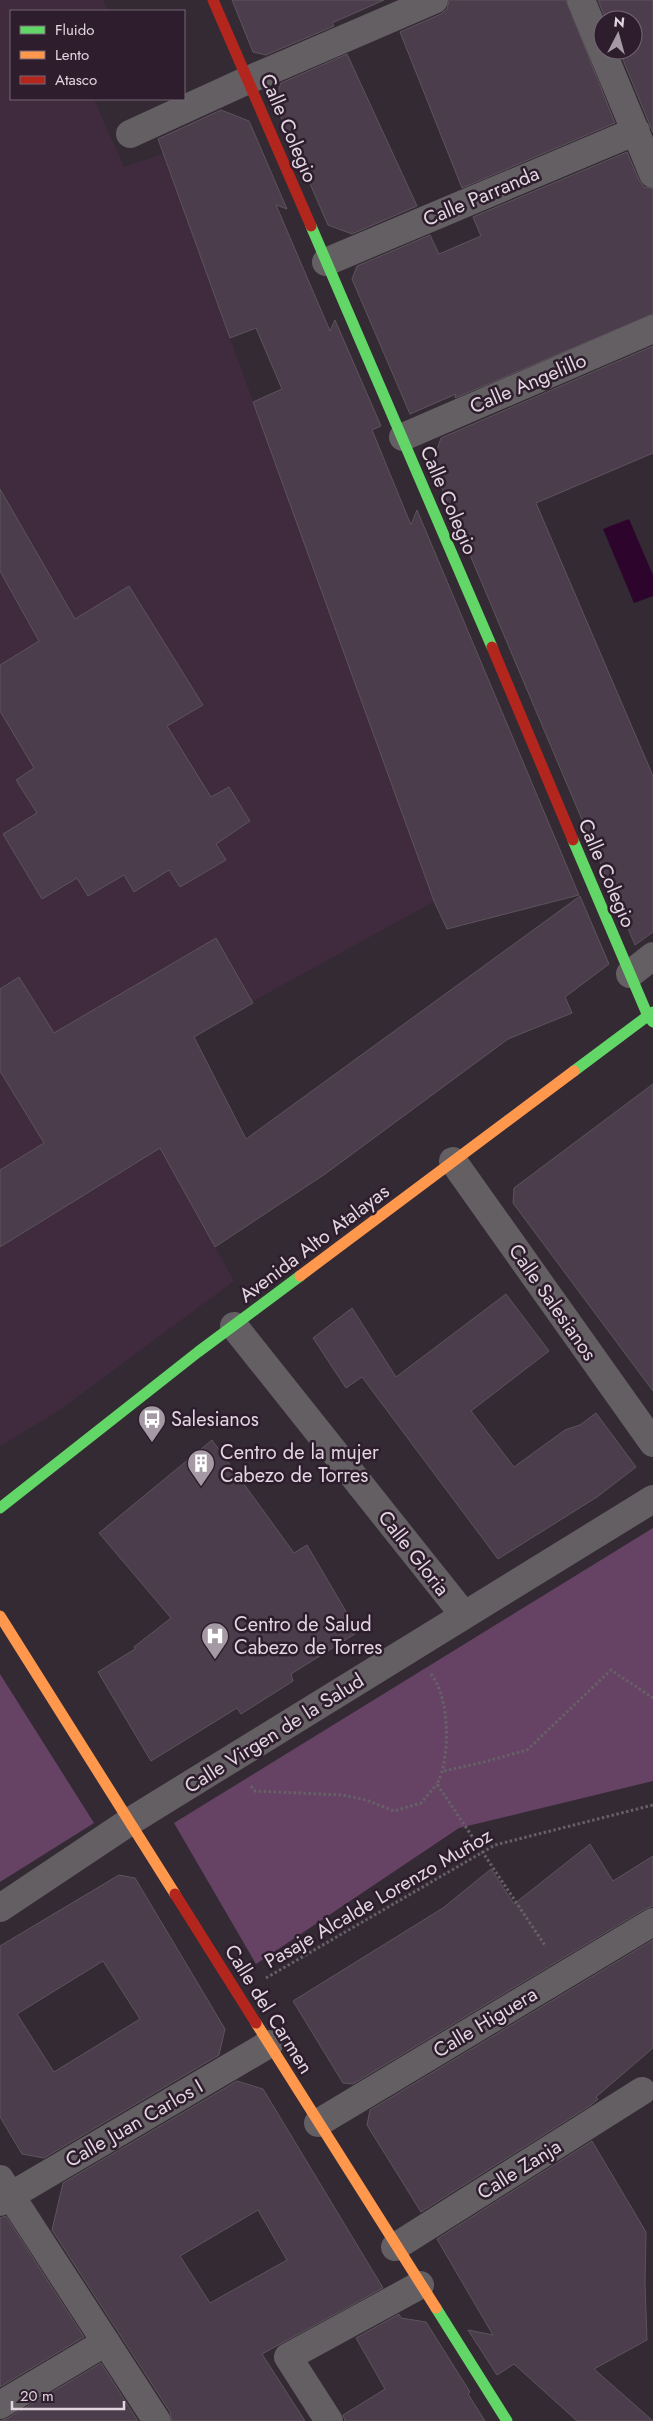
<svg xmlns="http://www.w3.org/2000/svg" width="653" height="2421" font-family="Jost,sans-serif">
	<rect width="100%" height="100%" fill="#342a34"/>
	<path fill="#3f2a3e" d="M0 0H103L108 11H11V99H94L124 167 163 154 435 901 119 1075 234 1281 60 1410 0 1446Z"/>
	<path fill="#664364" d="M653 1528V1781L459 1828 256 1964 174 1823Z
		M0 1674 94 1823 0 1882Z"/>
	<path fill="#2d042c" d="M629 519 653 575V596L634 603 603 529Z"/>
	<path fill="#4c3d4c" stroke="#5c545c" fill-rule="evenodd" d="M232 0H384L332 23 334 26 266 55 253 52Z
		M449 0H566L615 123 462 188 400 32 441 14 447 9Z
		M598 0H653V133L619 50H633V20H606Z
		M347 54 417 206 352 234 328 225 274 101 281 83Z
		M221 110 249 121 287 209 276 205 330 331 335 320 381 426 372 430 411 525 417 510 579 895 447 929 434 901 253 402 282 389 256 328 230 338 158 139Z
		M627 152 639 180 644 187 653 189V314L455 398 456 394 410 414 352 279 357 266 430 235 439 254 481 236 473 217Z
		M653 346V453L536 503 653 776V932L635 945 432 465 441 438Z
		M0 489 75 619 129 586 203 705 167 726 211 797 229 787 250 821 216 844 226 860 180 887 169 870 134 892 124 875 88 896 77 878 42 899 3 834 37 813 16 780 34 768 0 711V665L39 641 0 571Z
		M580 896 609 964 565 997 572 1013 508 1039 325 1174 215 1247 160 1148 0 1247V1170L44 1143 0 1071V989L19 977 54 1033 216 938 253 1003 194 1037 246 1139Z
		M653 1084V1391L513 1203 514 1188Z
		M506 1294 549 1351 471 1411 514 1467 565 1430 580 1425 596 1413 636 1467 597 1497 498 1559 362 1377 346 1388 313 1338 352 1308 396 1377Z
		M212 1440 294 1553 307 1545 358 1632 291 1674 293 1681 241 1714 237 1708 151 1761 98 1672 135 1649 134 1647 171 1618 99 1533Z
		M590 1844 613 1881 653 1856V1906L645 1909 353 2084 343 2083 293 2001 443 1908 491 1869 514 1904Z
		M119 1875 135 1878 225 2029 219 2055 44 2158 22 2154 0 2117V1946ZM103 1961 140 2019 54 2072 17 2014Z
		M653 1940V2048L596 2097 598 2099 591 2105 421 2212 367 2125 370 2110Z
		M237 2081 263 2089 383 2288 262 2354 305 2421H172L170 2412 52 2230 63 2183ZM258 2210 287 2260 210 2303 180 2256Z
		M592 2141 646 2232 645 2283 647 2340 594 2369 653 2421H577L514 2364 497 2375 468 2330 493 2335 437 2239Z
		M6 2216 84 2337 0 2387V2218Z
		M399 2314 401 2318 426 2322 470 2392 468 2394 485 2421H345L343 2415 385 2389 356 2338Z
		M101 2363 138 2421H0L8 2418Z"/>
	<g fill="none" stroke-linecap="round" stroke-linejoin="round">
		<path stroke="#666166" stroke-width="3" stroke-dasharray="2.5 2.5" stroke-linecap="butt" d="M431 1674C450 1698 451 1757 437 1784L546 1947
			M444 1771 484 1762 527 1750 611 1670 653 1698
			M251 1786 255 1791 342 1795 366 1800 394 1811 421 1803 437 1784
			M266 1978 495 1845 653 1805"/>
		<path stroke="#635f63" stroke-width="28" d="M581 0 653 174
			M130 134 248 80 434 0
			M326 262 636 131
			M403 437 653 329
			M630 974 653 956
			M453 1161 653 1443
			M234 1326 464 1615
			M0 1908 129 1822 653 1499
			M318 2123 653 1922
			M0 2179 157 2421
			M0 2202 269 2044
			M395 2247 642 2091
			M0 2405 106 2342
			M329 2421 288 2357 420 2285"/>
		<path stroke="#63d668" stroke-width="11" d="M311 226 492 647
			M573 840 648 1016 653 1022
			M574 1071 653 1012
			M0 1508 198 1352 300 1276
			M436 2308 507 2421"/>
		<path stroke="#ff974d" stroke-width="11" d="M300 1276 574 1071
			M0 1616 175 1894
			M256 2023 436 2308"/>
		<path stroke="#b3261e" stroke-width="11" d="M213 0 311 226
			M492 647 573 840
			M175 1894 256 2023"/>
	</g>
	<defs>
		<g id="bus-pin" transform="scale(1.4375)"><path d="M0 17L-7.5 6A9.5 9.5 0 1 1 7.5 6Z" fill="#a59aa4" stroke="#2e1d2d"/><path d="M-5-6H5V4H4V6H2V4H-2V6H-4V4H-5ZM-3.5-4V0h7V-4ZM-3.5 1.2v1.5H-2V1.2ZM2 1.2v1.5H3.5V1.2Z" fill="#fff"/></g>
		<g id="building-pin" transform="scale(1.4375)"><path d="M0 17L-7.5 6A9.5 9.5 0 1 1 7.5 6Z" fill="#a59aa4" stroke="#2e1d2d"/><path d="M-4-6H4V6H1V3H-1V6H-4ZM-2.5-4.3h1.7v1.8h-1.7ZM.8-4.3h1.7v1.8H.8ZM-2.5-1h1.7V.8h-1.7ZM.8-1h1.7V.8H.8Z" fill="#fff"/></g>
		<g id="hospital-pin" transform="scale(1.4375)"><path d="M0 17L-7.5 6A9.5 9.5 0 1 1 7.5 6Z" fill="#a59aa4" stroke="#2e1d2d"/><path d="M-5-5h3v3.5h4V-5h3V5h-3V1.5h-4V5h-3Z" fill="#fff"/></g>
	</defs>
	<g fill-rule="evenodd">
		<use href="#bus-pin" x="152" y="1419"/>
		<use href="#building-pin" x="201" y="1463"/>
		<use href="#hospital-pin" x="215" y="1636"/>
	</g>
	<g text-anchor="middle" stroke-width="5" stroke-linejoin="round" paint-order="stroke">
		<g font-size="20" fill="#e2d6e1" stroke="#2e1d2d">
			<text transform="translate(289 128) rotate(67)" y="7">Calle Colegio</text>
			<text transform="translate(481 196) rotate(-23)" y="7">Calle Parranda</text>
			<text transform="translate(528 383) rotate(-23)" y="7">Calle Angelillo</text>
			<text transform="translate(449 500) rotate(67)" y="7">Calle Colegio</text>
			<text transform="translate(607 873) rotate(67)" y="7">Calle Colegio</text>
			<text transform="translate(314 1243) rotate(-37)" y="7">Avenida Alto Atalayas</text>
			<text transform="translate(553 1302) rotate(55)" y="7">Calle Salesianos</text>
			<text transform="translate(414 1553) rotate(52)" y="7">Calle Gloria</text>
			<text transform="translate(274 1733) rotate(-32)" y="7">Calle Virgen de la Salud</text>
			<text transform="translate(378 1898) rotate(-30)" y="7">Pasaje Alcalde Lorenzo Muñoz</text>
			<text transform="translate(269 2009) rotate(58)" y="7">Calle del Carmen</text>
			<text transform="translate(485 2022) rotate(-31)" y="7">Calle Higuera</text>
			<text transform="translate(134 2123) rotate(-30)" y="7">Calle Juan Carlos I</text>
			<text transform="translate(519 2169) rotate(-32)" y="7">Calle Zanja</text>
		</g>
		<g font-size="20" fill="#e2d6e1" stroke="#2e1d2d" text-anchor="start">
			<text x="171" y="1426">Salesianos</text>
			<text x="220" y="1459">Centro de la mujer<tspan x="220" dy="23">Cabezo de Torres</tspan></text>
			<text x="234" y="1631">Centro de Salud<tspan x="234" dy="23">Cabezo de Torres</tspan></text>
		</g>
	</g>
	<rect x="10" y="10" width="175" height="90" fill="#2e1d2d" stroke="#766775"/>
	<rect x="20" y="26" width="25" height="8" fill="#63d668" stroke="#766775"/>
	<text x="55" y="35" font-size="15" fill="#e2d6e1">Fluido</text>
	<rect x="20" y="51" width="25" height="8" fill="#ff974d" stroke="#766775"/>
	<text x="55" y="60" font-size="15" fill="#e2d6e1">Lento</text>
	<rect x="20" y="76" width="25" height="8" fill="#b3261e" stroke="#766775"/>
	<text x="55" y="85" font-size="15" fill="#e2d6e1">Atasco</text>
	<g transform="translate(618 35) rotate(6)"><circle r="24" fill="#2e1d2d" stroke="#766775"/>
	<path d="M0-4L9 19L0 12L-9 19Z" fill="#a59aa4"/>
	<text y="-8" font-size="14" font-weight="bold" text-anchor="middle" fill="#e2d6e1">N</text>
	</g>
	<path d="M12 2401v8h112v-8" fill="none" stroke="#e2d6e1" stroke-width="2.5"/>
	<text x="20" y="2401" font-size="15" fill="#e2d6e1" stroke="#2e1d2d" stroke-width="4" paint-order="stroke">20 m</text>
</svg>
